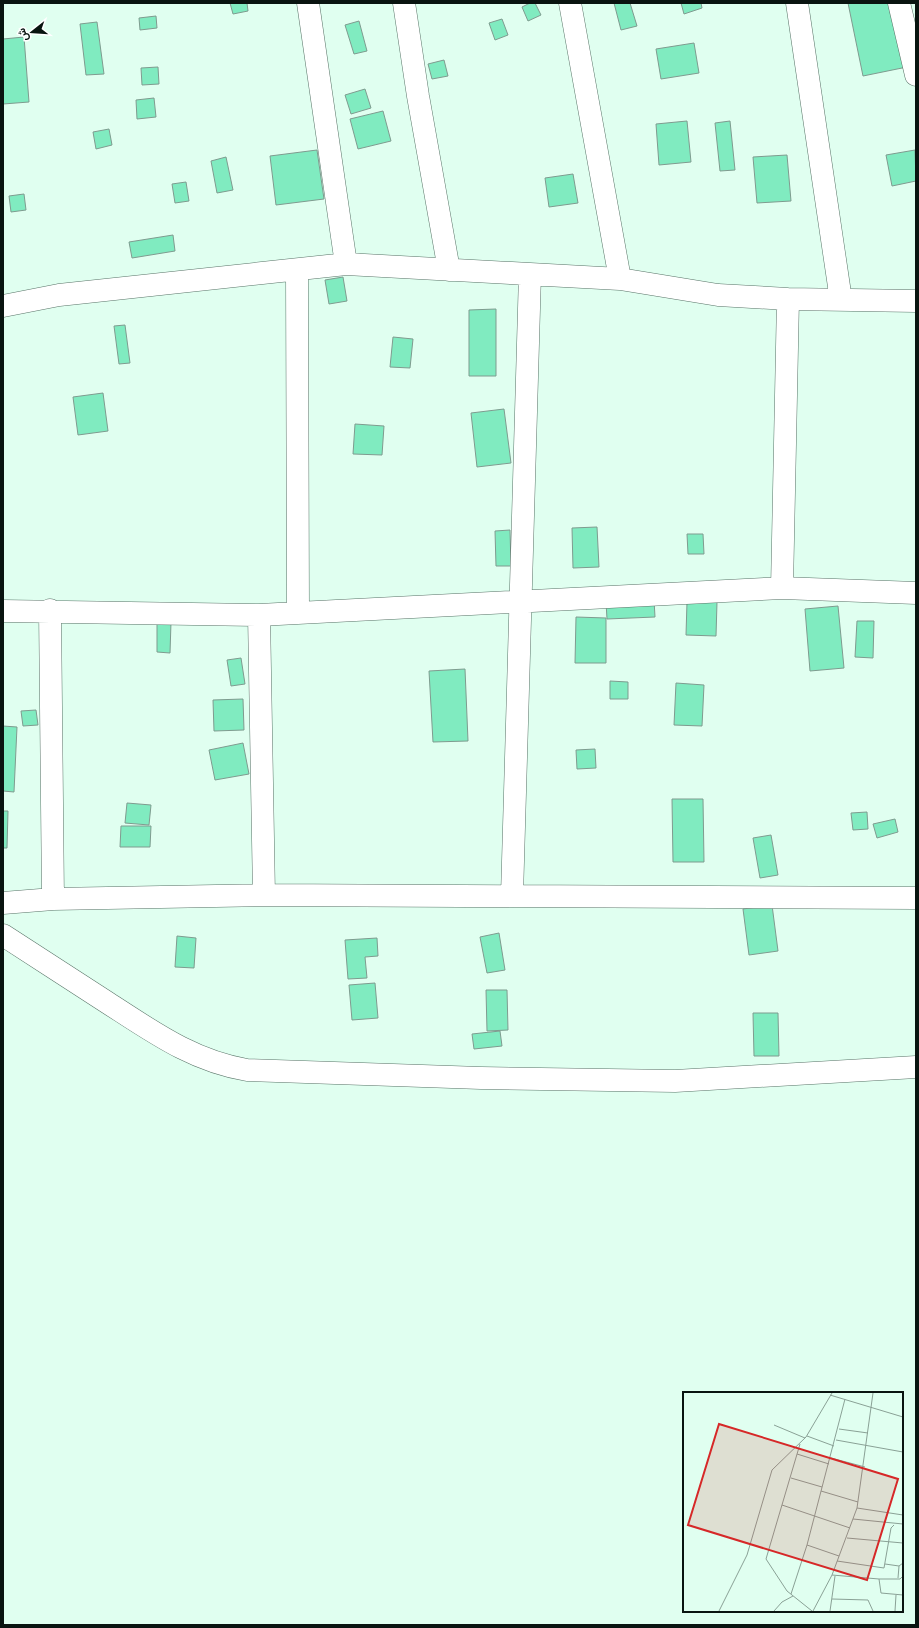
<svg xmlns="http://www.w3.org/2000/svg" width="919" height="1628" font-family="'PT Sans',Vazirmatn,sans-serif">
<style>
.building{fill:#80ebc0;stroke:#7f9b8f}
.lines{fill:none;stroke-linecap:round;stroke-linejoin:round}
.street-casing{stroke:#597468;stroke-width:23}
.street{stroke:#fff;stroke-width:22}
.inset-road{fill:none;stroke:#8aa196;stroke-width:1}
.view{fill:#d62828;fill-opacity:0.15;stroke:#d62828;stroke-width:2}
.inset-edge{fill:none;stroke:#091410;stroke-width:2}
</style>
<rect width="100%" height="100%" fill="#e0fff0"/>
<path class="building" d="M230,3h17l1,8 -15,3z
M530,3h5l6,12 -13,6 -6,-14z
M614,3h16l7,23 -16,4z
M681,3h20l1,5 -18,6z
M848,3h45l14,64 -44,9z
M156,16l1,12 -17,2 -1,-12z
M502,19l6,16 -13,5 -6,-17z
M359,21l8,30 -13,3 -9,-29z
M97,22l7,52 -18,1 -6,-51z
M24,37l5,65 -26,2v-65z
M694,43l5,30 -38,6 -5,-30z
M444,60l4,16 -16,3 -4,-15z
M158,67l1,17 -17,1 -1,-17z
M365,89l6,19 -20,6 -6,-19z
M154,98l2,19 -19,2 -1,-19z
M383,111l8,30 -33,8 -8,-30z
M687,121l4,41 -32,3 -3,-41z
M730,121l5,49 -15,1 -5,-48z
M109,129l3,16 -16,4 -3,-17z
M317,150l7,49 -48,6 -6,-49z
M915,150l1,31 -24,5 -6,-31z
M787,155l4,46 -34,2 -4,-46z
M226,157l7,33 -16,3 -6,-32z
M573,174l5,29 -29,4 -4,-29z
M186,182l3,19 -14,2 -3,-19z
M24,194l2,16 -15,2 -2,-16z
M173,235l2,16 -43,7 -3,-16z
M343,277l4,24 -18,3 -4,-24z
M496,309v67h-27v-66z
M125,325l5,38 -11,1 -5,-38z
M393,337l20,2 -3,29 -20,-1z
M103,393l5,38 -30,4 -5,-38z
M504,409l7,54 -34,4 -6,-54z
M355,424l29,2 -2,29 -29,-1z
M597,527l2,40 -26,1 -1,-40z
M510,530l1,36h-15l-1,-35z
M687,534h16l1,20h-16z
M654,600l1,17 -48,2 -1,-17z
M687,602h30l-1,34 -30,-1z
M838,606l6,62 -34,3 -5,-62z
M576,617l30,1v45h-31z
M157,621l14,1 -1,31 -13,-1z
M857,621h17l-1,37 -18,-1z
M241,658l4,26 -14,2 -4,-26z
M465,669l3,72 -35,1 -4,-71z
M610,681l18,1v17h-18z
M676,683l28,2 -2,41 -28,-1z
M243,699l1,31 -30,1 -1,-31z
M36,710l2,15 -15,1 -2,-15z
M3,726l14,1 -3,65 -11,-1z
M243,743l6,31 -34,6 -6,-30z
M595,749l1,19 -19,1 -1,-19z
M672,799h31l1,63h-31z
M127,803l24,2 -2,20 -24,-2z
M3,811h5l-1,37h-4z
M867,812l1,17 -15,1 -2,-17z
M895,819l3,13 -21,6 -4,-14z
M121,826h30l-1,21h-30z
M771,835l7,40 -18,3 -7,-40z
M772,905l6,46 -29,4 -6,-46z
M499,933l6,37 -18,3 -7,-36z
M177,936l19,2 -2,30 -19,-1z
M377,938l1,18 -13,1 2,21 -19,1 -3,-39z
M375,983l3,35 -26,2 -3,-35z
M486,990h21l1,40 -21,1z
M753,1013h25l1,43h-25z
M500,1031l2,15 -28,3 -2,-15z"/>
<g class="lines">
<g class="street-casing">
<path id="street" d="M308,3l38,261
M404,3l14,93 31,174
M570,3l50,276
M797,3l44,297
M899,3l17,72
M297,270l1,343
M3,306l56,-11 287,-31 274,15 98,16 70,4 128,2
M782,588l6,-289
M50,610l3,289
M3,611l256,4 523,-27 134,5
M259,615l5,280
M512,896l18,-622
M3,903l50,-4 211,-4 652,3
M3,935c35,23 70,45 105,68 45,29 85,58 139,67l234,8 194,3 241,-14"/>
</g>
<use href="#street" class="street"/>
</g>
<g transform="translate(683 1392)">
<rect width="220" height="220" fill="#e0fff0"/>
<path class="inset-road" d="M147,3l73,22M91,33l31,13M156,37l29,4M124,44l27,10M153,48l67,12M117,52l-34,115 21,32 25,20M114,62l32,10M148,66l34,9M108,86l31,9M138,99l37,11M99,113l68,23M174,116l46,7M170,127l50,5M164,146l56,5M124,153l32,11M154,169l47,7 7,-40 3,-3M202,172l14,2 4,-3M149,183l47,4h21l3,-3M215,186l1,-12M196,187l2,14 22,2M108,202l16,-49 38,-146M149,207l36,1 5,11M36,219l28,-56 25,-85 34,-33 26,-44M91,219l8,-9 11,-6M130,219l19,-36 25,-67 16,-115M147,219l5,-35M212,219l1,-16"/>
<path class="view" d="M36,32l179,55 -31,101 -179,-55z"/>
<rect width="220" height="220" class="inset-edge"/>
</g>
<rect width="919" height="1628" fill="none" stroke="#091410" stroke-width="8"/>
<g transform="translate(32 32) rotate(253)" stroke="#ffffff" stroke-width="3" paint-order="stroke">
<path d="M0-3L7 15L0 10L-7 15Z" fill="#091410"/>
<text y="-6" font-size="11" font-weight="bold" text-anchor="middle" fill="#091410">ش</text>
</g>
</svg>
